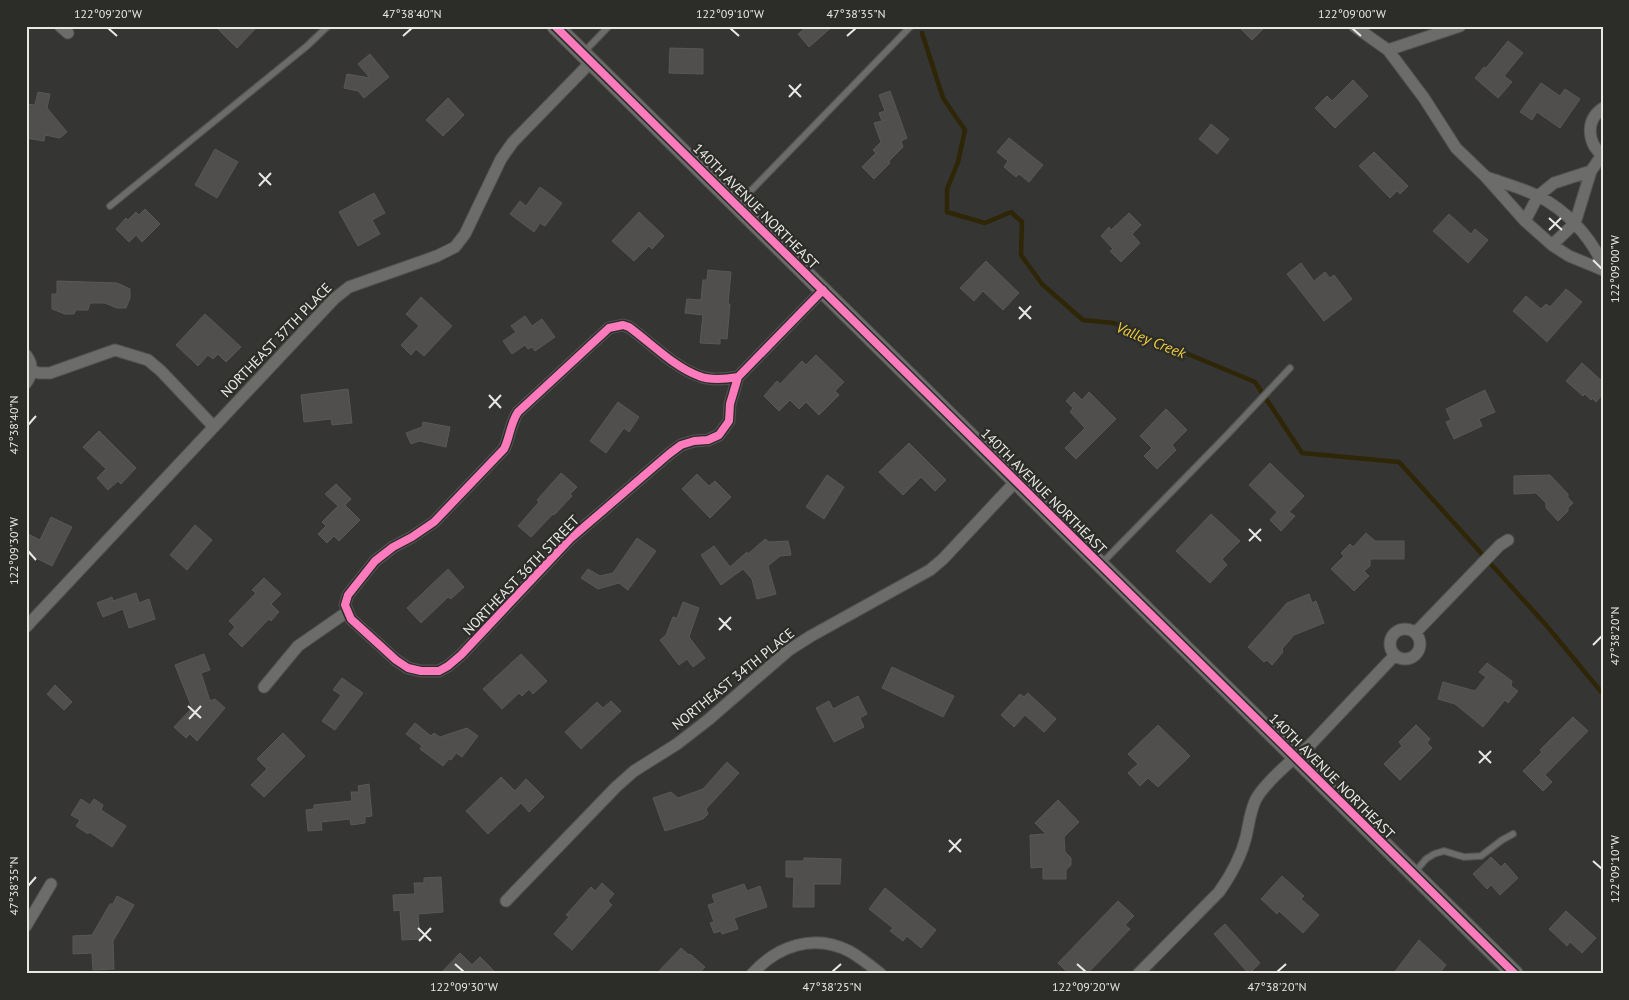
<svg xmlns="http://www.w3.org/2000/svg" width="1629" height="1000" font-family="'PT Sans',sans-serif">
<style>
.lines{fill:none;stroke-linecap:round;stroke-linejoin:round}
.stream{stroke:#2e2606;stroke-width:4.5}
.building{fill:#504f4e;stroke:#585857}
.lane-casing{stroke:#525251;stroke-width:8}
.street-casing{stroke:#525251;stroke-width:13}
.secondary-casing{stroke:#525251;stroke-width:18}
.lane{stroke:#6c6c6b;stroke-width:5.5}
.street{stroke:#6c6c6b;stroke-width:11}
.secondary{stroke:#6c6c6b;stroke-width:16}
.cycleway-casing{stroke:#2c2c29;stroke-width:11}
.cycleway{stroke:#fd7abc;stroke-width:8}
.ticks{fill:none;stroke:#e8e8e6;stroke-width:2}
.labels{text-anchor:middle;dominant-baseline:central;stroke-width:4.5;stroke-linejoin:round;paint-order:stroke}
.street-label{font-size:14px;fill:#e8e8e6;stroke:#2c2c29}
.water-label{font-size:15px;font-style:italic;fill:#f1ce3b;stroke:#2c2c29}
.neatline{fill:none;stroke:#e8e8e6;stroke-width:2}
.ticks-label{font-size:12px;text-anchor:middle;fill:#e8e8e6}
</style>
<rect width="100%" height="100%" fill="#353534"/>
<g class="lines">
<path class="stream" d="M922,33l21,65 22,32 -7,32 -11,27v23l38,11 26,-11 11,10 -1,33 21,29 41,36 31,3 141,59 47,71 97,9 147,163 57,69"/>
</g>
<path class="building" d="M215,26h43l-21,22z
M808,26h25l-24,21 -11,-13z
M1238,26h28l-14,14z
M1508,41l15,12 -19,23 8,6 -14,16 -23,-20 9,-11 2,1z
M670,48l33,1v25l-34,-1z
M370,54l19,23 -25,21 -6,-7 -14,-3 3,-14 23,4 -12,-14z
M1353,80l15,16 -33,32 -20,-20 12,-12 5,5z
M1541,83l19,13 5,-7 15,10 -20,29 -23,-16 -5,8 -12,-8z
M890,91l17,47 -6,3 2,6 -14,14 1,2 -16,16 -12,-12 14,-14 -3,-3 8,-8 -7,-19 8,-2 -3,-8 6,-2 -6,-16z
M38,92l12,2 -3,14 20,24 -7,6 -15,-3 -1,6 -18,-3v-34l9,1z
M448,98l16,17 -21,21 -17,-16z
M1211,124l18,15 -12,15 -18,-15z
M1009,138l34,27 -14,17 -10,-8 -3,3 -12,-10 4,-6 -11,-9z
M215,149l23,13 -21,36 -22,-13z
M1374,152l34,34 -8,8 -3,-3 -7,7 -31,-32z
M540,187l22,16 -17,23 -5,-3 -6,9 -24,-18 10,-13 6,5z
M374,193l11,20 -13,7 8,14 -22,12 -19,-34z
M145,209l15,15 -18,18 -6,-7 -7,7 -13,-13 10,-11 2,2 8,-8 3,3z
M639,212l25,24 -12,13 -3,-3 -15,15 -22,-20z
M1129,213l12,12 -9,9 8,9 -19,19 -11,-11 3,-2 -12,-13 8,-9 2,3z
M1449,214l22,20 4,-5 13,11 -20,23 -35,-32z
M986,261l33,32 -16,17 -20,-19 -9,10 -14,-13z
M1301,263l13,18 11,-9 5,6 4,-3 18,24 -28,22 -37,-47z
M708,270l23,2 -3,32h2l-3,35 -7,-1v6l-20,-1 3,-28 -18,-2 2,-14 14,1 2,-20h4z
M57,281l60,2 13,6v9l-4,10h-9l-12,-5h-15l-2,7h-12l-2,4h-9l-13,-5v-15h5z
M1566,289l16,13 -35,40 -34,-31 13,-15 15,13 5,-5 4,3z
M421,297l31,29 -28,30 -8,-7 -5,6 -10,-10 18,-19 -13,-12z
M205,314l36,33 -15,15 -8,-8 -5,5 -5,-4 -10,11 -22,-21z
M525,316l7,10 10,-7 13,18 -20,14 -3,-4 -4,2 -3,-4 -13,9 -9,-13 13,-9 -5,-6z
M816,355l28,27 -9,9 4,4 -20,20 -13,-13 -7,7 -9,-9 -11,11 -15,-15 13,-15 3,3 22,-23 4,4z
M1582,363l21,19v12l-7,8 -4,-4 -1,2 -6,-6 -2,2 -17,-15z
M348,389l4,34 -20,2 -1,-6 -27,3 -3,-27z
M1485,390l10,22 -16,7 3,7 -28,13 -8,-17 5,-2 -5,-11z
M1074,392l8,8 7,-8 27,27 -40,40 -11,-11 20,-20 -15,-16 3,-4 -7,-7z
M618,402l21,15 -10,15 -5,-4 -18,25 -16,-12z
M1166,409l21,21 -15,15 4,5 -19,19 -13,-13 8,-8 -12,-12z
M423,422l27,5 -4,20 -27,-6 -8,3 -5,-11 16,-6z
M99,431l37,37 -15,16 -3,-3 -10,9 -11,-12 9,-9 -23,-22z
M909,443l37,37 -11,11 -14,-14 -18,18 -24,-23z
M1270,463l34,33 -15,16 6,4 -14,15 -11,-11 7,-8 -28,-27z
M561,473l16,14 -7,7 2,2 -18,19 -1,-1 -22,23 -13,-11 21,-24 -2,-2z
M697,474l12,12 6,-5 16,16 -21,21 -28,-29z
M827,475l17,12 -20,32 -18,-12z
M1550,475l18,19v4l5,5 -5,5v3l-10,10 -12,-13v-5l-10,-10 -22,1v-18z
M336,484l15,15 -6,6 15,15 -21,21 -5,-5 -7,7 -9,-9 8,-8 -4,-4 16,-16 -13,-12z
M1211,514l29,27 -18,18 5,6 -17,18 -34,-32z
M51,517l21,10 -20,39 -26,-13v-20l14,7z
M195,525l17,15 -25,30 -17,-15z
M1366,533l9,8h29v18h-34v7l-6,5 5,5 -15,15 -23,-22 13,-13 -3,-3 9,-9 3,3z
M637,538l19,13 -28,39 -9,-7 -21,6 -17,-11 7,-9 12,7 13,-3z
M765,539l4,3 19,-1 3,14 -11,1 -12,10 8,28 -19,5 -5,-20 -9,-10 -22,16 -20,-30 13,-9 16,21 17,-15 1,2z
M448,569l16,18 -13,12 -3,-2 -27,26 -14,-15z
M264,578l17,16 -10,10 8,8 -8,9 -2,-2 -27,28 -13,-13 6,-7 -6,-6 27,-28 -4,-3z
M136,593l3,10 10,-4 6,20 -26,9 -6,-19 -20,8 -6,-14 15,-6 1,4z
M1309,594l3,9 4,-2 8,22 -30,12 -12,14 1,3 -11,13 -5,-5 -3,2 -16,-15 39,-44z
M683,602l16,6 -10,29 16,21 -12,9 -6,-8 -8,6 -19,-25 6,-5 7,-18 4,1z
M204,654l6,16 -9,3 9,28 5,-2 10,9 -28,33 -7,-7 -4,4 -12,-11 18,-19 -17,-43z
M521,654l26,27 -14,13 -4,-5 -7,7 -3,-3 -17,16 -19,-20z
M1487,663l25,18 -1,5 7,5 -10,12 -3,-3 -22,27 -28,-23 -17,-5 5,-17 32,9 11,-14 -7,-5z
M892,667l62,29 -11,21 -61,-29z
M342,678l21,15 -28,37 -13,-9 19,-26 -8,-5z
M55,685l17,17 -8,8 -17,-16z
M1028,693l28,26 -12,13 -19,-17 -11,12 -13,-12 19,-21 4,3z
M858,696l9,18 -7,4 4,9 -30,15 -18,-34 13,-7 4,8z
M611,701l10,10 -40,38 -16,-17 32,-30 6,6z
M1573,717l15,14 -43,44 7,7 -9,9 -20,-20 19,-19 -2,-2z
M415,723l16,13 3,-3 6,4 27,-9 11,8 -16,21 -6,-4 -5,7 -2,-1 -6,7 -23,-17 2,-3 -16,-12z
M1158,725l32,31 -32,31 -10,-9 -8,8 -12,-13 10,-9 -10,-10z
M1416,725l14,14 -3,4 5,5 -32,32 -16,-16 18,-18 -3,-4z
M283,733l22,23 -41,41 -13,-12 16,-16 -10,-10z
M727,762l12,11 -33,36 2,5 -5,5 -38,12 -12,-33 18,-6 7,6 25,-9z
M501,777l14,14 11,-12 18,18 -15,15 -8,-9 -33,31 -22,-23z
M369,784l3,32 -7,1v6l-14,2 -1,-6 -29,3 1,8 -14,1 -2,-21 8,-1v-4l38,-4 -1,-9h8l-1,-6z
M81,799l9,6 4,-6 9,6 -2,5 25,16 -14,21 -23,-15 -1,2 -12,-8 4,-6 -9,-5z
M1058,800l21,22 -15,15 1,15 6,6v7l-5,5v9h-23v-12l-12,1 -1,-33 16,-1 -11,-11z
M1491,857l10,10 4,-4 13,15 -18,17 -9,-10 -4,4 -14,-15z
M804,858l37,1 -1,25h-26v23h-21l1,-30h-8v-16h18z
M1282,876l22,20 -3,3 18,16 -16,18 -24,-22 -2,3 -16,-15z
M441,877l2,35 -25,2 2,25 -18,1 -2,-30 -6,1 -1,-16 22,-1 -1,-11h10v-5z
M602,883l12,11 -6,7 4,4 -40,45 -18,-16 15,-17 -3,-2 25,-28 4,4z
M744,884l3,7 13,-5 7,21 -33,11 4,11 -16,5 -1,-3 -7,2 -4,-10 4,-1 -6,-17 7,-2 -3,-8z
M885,888l51,42 -15,18 -14,-12 -4,5 -13,-10 3,-3 -24,-19z
M117,896l17,9 -21,36 1,28 -21,1 -1,-17 -19,1v-18l19,-1 18,-31h3z
M1118,901l16,15 -9,9 5,4 -43,45h-18l-11,-11z
M1566,911l30,27 -14,15 -12,-11 -3,4 -18,-17z
M1225,924l35,39 -11,11 -35,-40z
M1419,940l27,25 -7,9h-46z
M681,948l8,7 1,-1 15,13 -6,7h-43z
M460,953l12,12 8,-8 17,17h-57z"/>
<g class="lines">
<g class="lane-casing">
<path id="lane" d="M584,52l25,-26
M738,204l173,-178
M110,206l197,-160 21,-20
M1102,563l125,-128 63,-67
M1415,872l11,-13 8,-5 10,-3 20,6 17,-1 21,-16 11,-6"/>
</g>
<g class="street-casing">
<path id="street" d="M60,26l8,7
M1354,26l34,24 36,48 32,50 29,28 40,45 27,24 17,11 34,14
M1388,50l72,-24
M1603,108c-18,12 -16,35 0,48
M1486,177c17,6 36,11 52,19 28,14 52,40 65,69
M1525,221l13,-25 16,-13 37,-12
M1552,245l23,-22 16,-52 11,-16
M26,355c7,9 7,19 0,28
M32,371l7,2h11l65,-23 33,10 13,11 53,56
M738,377c-12,2 -27,4 -39,-1 -25,-9 -48,-33 -70,-49l-6,-2 -14,3 -91,84c-8,12 -8,25 -14,37l-70,73 -22,15 -19,10 -18,14 -27,34 -3,10 6,14 45,41 12,8 13,3h18l9,-5 13,-11 109,-116 99,-85 12,-9 13,-4 14,-1 11,-5 10,-14 1,-17 8,-27 85,-87
M26,627l308,-328 15,-12 88,-31 18,-9 10,-13 36,-75 12,-17 78,-80
M1390 644a15 15 0 1 1 30 0a15 15 0 1 1-30 0Z
M1415,633l85,-88 8,-5
M264,687l34,-41 49,-34
M506,901l110,-114 18,-16 43,-27 31,-24 81,-70 22,-14 119,-66 13,-11 73,-78
M26,926l25,-42
M752,974c25,-28 62,-41 97,-23 11,6 22,15 32,23
M1138,974l81,-82c12,-17 22,-35 27,-55 3,-13 4,-26 10,-38 10,-18 38,-41 54,-54l85,-90"/>
</g>
<g class="secondary-casing">
<path id="secondary" d="M555,26l960,948"/>
</g>
<use href="#lane" class="lane"/>
<use href="#street" class="street"/>
<use href="#secondary" class="secondary"/>
<g class="cycleway-casing">
<path id="cycleway" d="M555,26l960,948
M738,377c-12,2 -27,4 -39,-1 -25,-9 -48,-33 -70,-49l-6,-2 -14,3 -91,84c-8,12 -8,25 -14,37l-70,73 -22,15 -19,10 -18,14 -27,34 -3,10 6,14 45,41 12,8 13,3h18l9,-5 13,-11 109,-116 99,-85 12,-9 13,-4 14,-1 11,-5 10,-14 1,-17 8,-27 85,-87"/>
</g>
<use href="#cycleway" class="cycleway"/>
</g>
<path class="ticks" d="M108,28l9,8M730,28l9,8M1352,28l9,8M403,36l9,-8M847,36l9,-8M789,85l12,12M789,97l12,-13M259,173l12,12M259,186l12,-13M1549,218l13,12M1549,230l12,-12M1593,260l9,9M1019,307l12,12M1019,319l12,-13M489,395l12,13M489,408l12,-13M28,425l8,-9M1249,529l12,12M1249,541l12,-12M28,551l8,9M719,618l12,12M719,630l12,-13M1593,645l9,-9M188,706l13,12M189,719l12,-13M1479,751l12,12M1479,763l12,-12M949,840l12,12M949,852l12,-13M1593,861l9,8M28,886l8,-9M418,928l13,13M419,941l12,-13M455,964l9,8M1077,964l9,8M832,972l9,-8M1277,972l9,-8"/>
<g class="labels">
<g class="street-label">
<text transform="translate(756 206) rotate(45)">140TH AVENUE NORTHEAST</text>
<text transform="translate(276 340) rotate(-46)">NORTHEAST 37TH PLACE</text>
<text transform="translate(1044 491) rotate(45)">140TH AVENUE NORTHEAST</text>
<text transform="translate(521 575) rotate(-46)">NORTHEAST 36TH STREET</text>
<text transform="translate(733 679) rotate(-39)">NORTHEAST 34TH PLACE</text>
<text transform="translate(1332 776) rotate(45)">140TH AVENUE NORTHEAST</text>
</g>
<g class="water-label">
<text transform="translate(1151 340) rotate(22)">Valley Creek</text>
</g>
</g>
<rect width="1629" height="1000" fill="none" stroke="#2c2c29" stroke-width="55"/>
<rect x="28" y="28" width="1574" height="944" class="neatline"/>
<g class="ticks-label">
<text x="108" y="18">122°09'20"W</text>
<text x="412" y="18">47°38'40"N</text>
<text x="730" y="18">122°09'10"W</text>
<text x="856" y="18">47°38'35"N</text>
<text x="1352" y="18">122°09'00"W</text>
<text transform="translate(1615 269) rotate(-90)" y="4">122°09'00"W</text>
<text transform="translate(14 425) rotate(-90)" y="4">47°38'40"N</text>
<text transform="translate(14 551) rotate(-90)" y="4">122°09'30"W</text>
<text transform="translate(1615 636) rotate(-90)" y="4">47°38'20"N</text>
<text transform="translate(1615 869) rotate(-90)" y="4">122°09'10"W</text>
<text transform="translate(14 886) rotate(-90)" y="4">47°38'35"N</text>
<text x="464" y="991">122°09'30"W</text>
<text x="832" y="991">47°38'25"N</text>
<text x="1086" y="991">122°09'20"W</text>
<text x="1277" y="991">47°38'20"N</text>
</g>
</svg>
